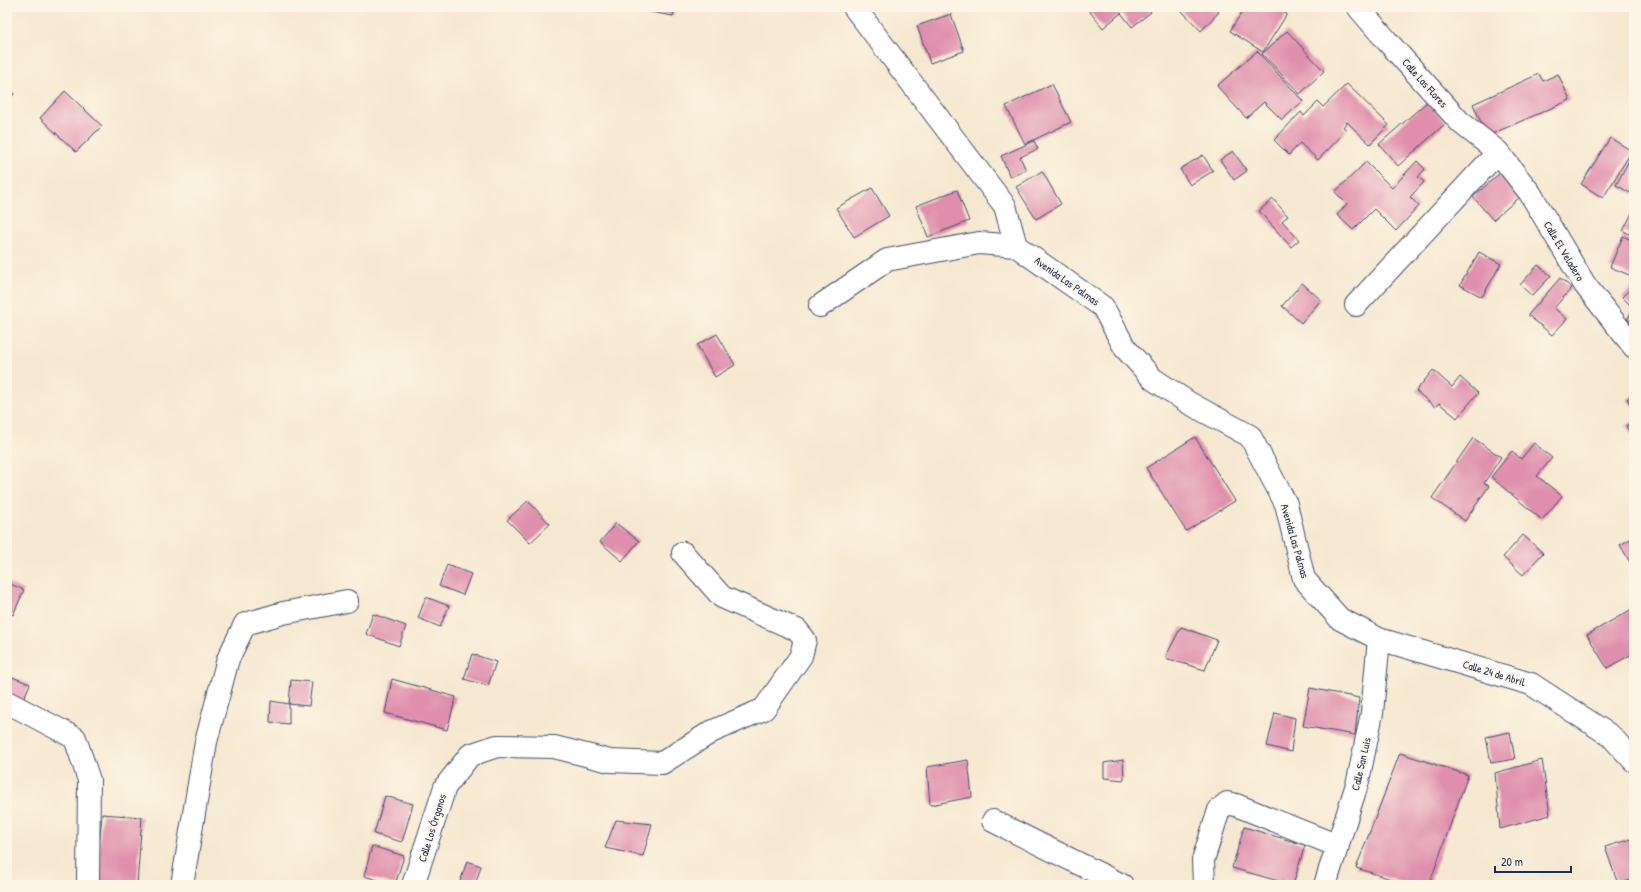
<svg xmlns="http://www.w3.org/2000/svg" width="1641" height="892" font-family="'Patrick Hand',sans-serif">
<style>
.building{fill:#df8eac}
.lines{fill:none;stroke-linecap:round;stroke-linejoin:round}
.street-casing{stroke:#3c4b6f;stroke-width:24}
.street{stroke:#fff;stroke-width:22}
.labels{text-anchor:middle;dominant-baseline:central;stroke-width:3.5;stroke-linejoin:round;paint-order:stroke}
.street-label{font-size:11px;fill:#1b2f5e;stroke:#fcf5e5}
</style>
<rect width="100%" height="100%" fill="#fcf5e5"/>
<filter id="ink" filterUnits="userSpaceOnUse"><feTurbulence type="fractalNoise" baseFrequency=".025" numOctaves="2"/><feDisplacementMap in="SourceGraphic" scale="8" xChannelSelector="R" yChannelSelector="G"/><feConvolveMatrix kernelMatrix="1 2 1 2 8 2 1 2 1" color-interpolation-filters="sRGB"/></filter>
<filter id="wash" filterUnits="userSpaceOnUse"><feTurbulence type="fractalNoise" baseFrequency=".012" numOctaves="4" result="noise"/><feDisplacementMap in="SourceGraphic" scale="16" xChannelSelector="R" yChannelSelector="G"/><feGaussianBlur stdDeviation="0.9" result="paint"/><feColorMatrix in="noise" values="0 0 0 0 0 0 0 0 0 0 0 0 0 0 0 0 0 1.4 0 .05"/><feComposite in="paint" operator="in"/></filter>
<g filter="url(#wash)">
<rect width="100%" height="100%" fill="#f6e8d0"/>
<g id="blocks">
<path class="building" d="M633,7h42l-2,9 -40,-7z
M1086,7h61l4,5 -19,15 -11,-14 -18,15z
M1182,7h32l5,5 -18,19 -21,-22z
M1245,7h31l11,7 -24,38 -33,-21z
M951,14l13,37 -34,12 -13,-37z
M1287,31l37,40 -24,23 -38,-40z
M1257,51l46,50 -21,19 -18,-18 -18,16 -29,-32z
M1539,74l4,7 15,-7 12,26 -83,36 -14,-32z
M1052,84l19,38 -46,22 -19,-38z
M1347,84l42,41 -19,19 -23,-22 -4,5 4,3 -29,30 -18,-17 -11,12 -15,-15 27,-28 3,4 14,-14 5,5z
M7,87l7,7 -7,8z
M65,91l37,35 -26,26 -36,-34z
M1427,102l19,21 -48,43 -19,-22z
M1610,138l22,13 -29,47 -22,-14z
M1034,141l4,8 -18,8 6,13 -16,7 -9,-21z
M1233,151l14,20 -13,9 -14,-20z
M1633,153l1,1v41l-18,-10z
M1203,155l10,16 -23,14 -10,-16z
M1417,161l8,8 -7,8 6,5 -14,15 9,9 -23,25 -22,-22 -21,21 -16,-15 10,-11 -12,-12 31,-30 26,26z
M1042,171l19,33 -25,15 -20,-32z
M1500,173l21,23 -28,24 -20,-23z
M872,188l17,28 -35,21 -18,-29z
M957,190l12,31 -41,16 -12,-31z
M1273,199l15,17 -6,5 17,19 -8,7 -32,-36z
M1634,209v27l-11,-5z
M1623,236l11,5v36l-24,-10z
M1479,252l22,12 -19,33 -22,-12z
M1538,265l13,11 -19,20 -12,-11z
M1560,278l12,10 -18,20 13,11 -15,16 -24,-20z
M1302,283l19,17 -20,23 -19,-17z
M1634,285v39l-7,-5 7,-10 -12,-12z
M717,334l18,31 -20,12 -18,-32z
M1433,370l19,17 8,-10 18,16 -21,25 -18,-15 -4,4 -19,-16z
M1634,395v14l-7,-10z
M1634,421v17l-8,-12z
M1195,437l40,64 -49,30 -40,-63z
M1473,438l28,19 -17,26 5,3 -24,35 -33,-23z
M1534,443l18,15 -15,18 25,20 -20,24 -51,-43 21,-26 9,8z
M528,501l22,23 -20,19 -23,-23z
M616,523l23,18 -17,20 -22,-19z
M1523,535l20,18 -20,22 -20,-18z
M1634,537v32l-14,-24z
M447,565l24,9 -8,21 -24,-9z
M8,583l16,7 -11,25 -6,-2z
M426,597l23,9 -9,21 -22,-9z
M1632,609l2,4v40l-27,15 -20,-33z
M373,614l33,12 -7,20 -33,-12z
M1181,627l36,13 -12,30 -40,-12z
M472,654l24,8 -8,24 -24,-7z
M7,675l23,9 -9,21 -14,-5z
M392,679l64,18 -9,33 -62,-17z
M291,680l21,2 -3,24 -20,-2z
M1310,688l49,10 -4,37 -52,-9z
M271,701l18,3v20l-19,-2z
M1275,713l20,5 -4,34 -24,-6z
M1510,732l5,27 -24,4 -5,-26z
M1400,753l68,22 -39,110h-19l-54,-17z
M968,760l4,37 -42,8 -3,-38z
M1123,760l1,20 -20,-2v-15z
M1542,760l8,55 -50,14 -5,-56z
M385,796l28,8 -11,38 -28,-8z
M102,814l40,3 -5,68 -41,-3z
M616,820l36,4 -9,32 -38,-8z
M1244,827l61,18 -12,40 -61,-17z
M1634,838v41l-16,5 -13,-37z
M372,846l32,10 -9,29 -31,-9z
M467,861l14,5 -6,19h-16z"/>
</g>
</g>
<g filter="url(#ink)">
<use href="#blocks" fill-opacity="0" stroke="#3c4b6f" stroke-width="1"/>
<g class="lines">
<g class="street-casing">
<path id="street" d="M854,7l151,199 11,40 87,61 22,41 28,31 36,24 61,33 36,68 18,75 36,40 39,20 152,45 80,52 23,25
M1358,7l29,34 73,81 38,30 32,41 55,92 49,62
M1356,305l142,-153
M820,306l67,-46 92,-17 37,3
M7,702l68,36 14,42 -1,105
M993,821l129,64
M182,885l24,-143 22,-83 17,-35 38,-11 64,-12
M413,885l32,-98 25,-32 27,-9 57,1 56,14 52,2 49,-31 53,-23 37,-53 4,-16 -8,-10 -75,-33 -39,-44
M1204,885l-1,-25 16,-50 8,-7 9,2 102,41
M1325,885l33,-104 14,-68 7,-74"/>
</g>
<use href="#street" class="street"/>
</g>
</g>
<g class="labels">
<g class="street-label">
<text transform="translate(1425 83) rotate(48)">Calle Las Flores</text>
<text transform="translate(1564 251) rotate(59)">Calle El Veladero</text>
<text transform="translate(1067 281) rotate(35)">Avenida Las Palmas</text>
<text transform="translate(1295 541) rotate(74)">Avenida Las Palmas</text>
<text transform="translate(1494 673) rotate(17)">Calle 24 de Abril</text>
<text transform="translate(1361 764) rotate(-77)">Calle San Luis</text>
<text transform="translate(432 828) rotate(-73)">Calle Los Órganos</text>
</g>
</g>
<rect width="1641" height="892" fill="none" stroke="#fcf5e5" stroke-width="24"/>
<path d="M1495 866v6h76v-6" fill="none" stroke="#1b2f5e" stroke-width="2"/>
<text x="1501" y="866" font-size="12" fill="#1b2f5e" stroke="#fcf5e5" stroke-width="3" paint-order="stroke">20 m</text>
</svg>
